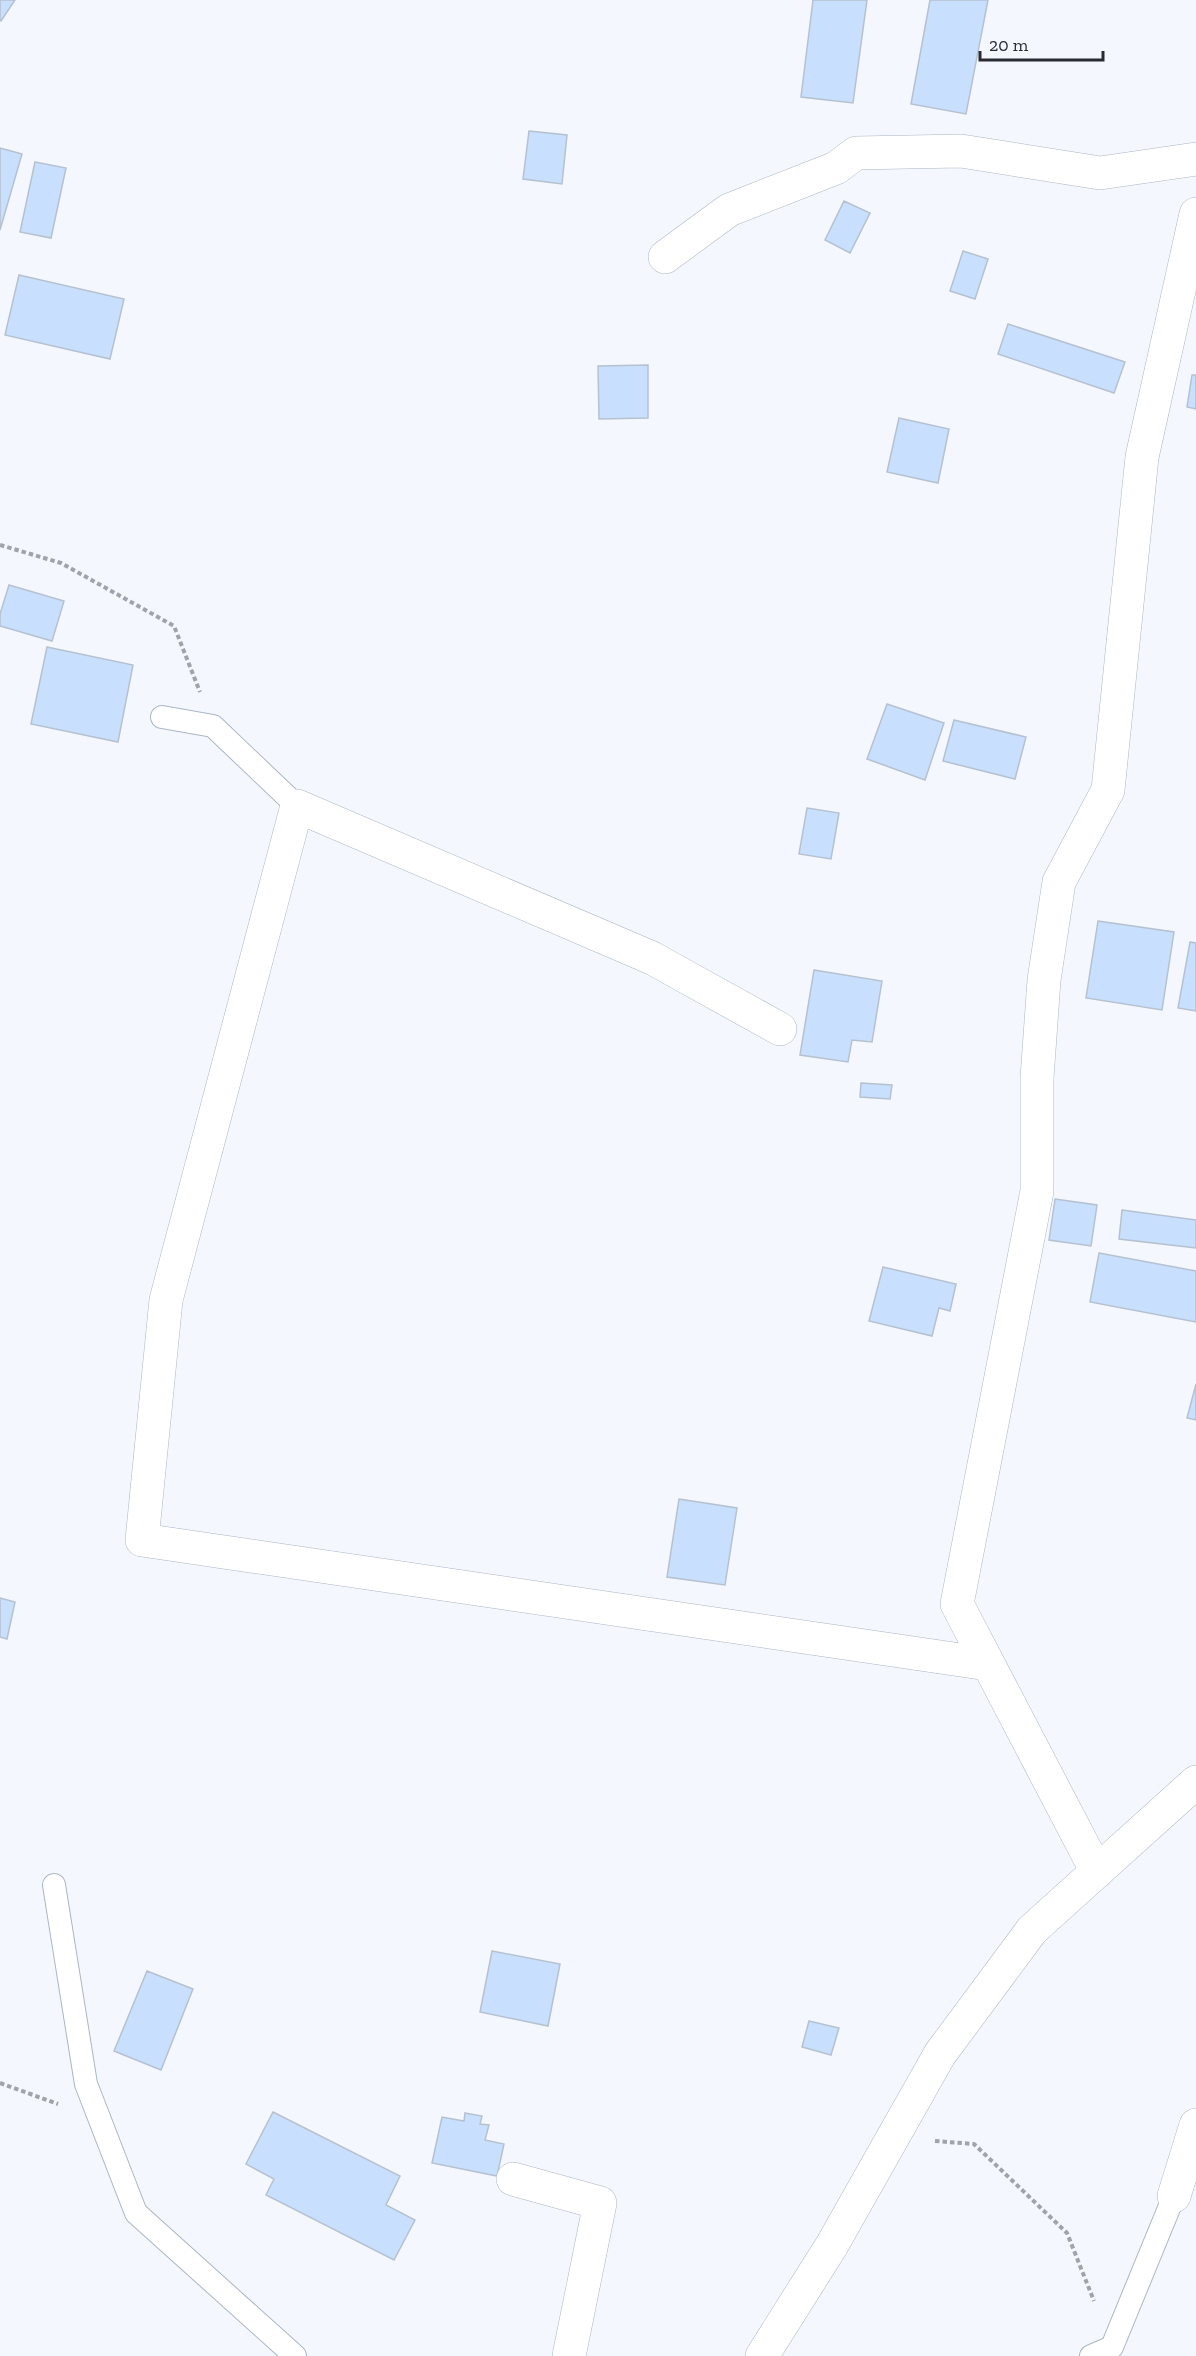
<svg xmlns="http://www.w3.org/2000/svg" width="1196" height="2356" font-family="'Zilla Slab',serif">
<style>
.building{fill:#c8dffe;stroke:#b6c1d0;stroke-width:1.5}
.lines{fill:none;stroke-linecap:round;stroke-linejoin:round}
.lane-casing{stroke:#abb6c4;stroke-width:24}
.street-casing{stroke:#abb6c4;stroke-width:34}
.path{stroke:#a0a4aa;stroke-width:4;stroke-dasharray:4.5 3;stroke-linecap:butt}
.lane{stroke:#fff;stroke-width:22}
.street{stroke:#fff;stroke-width:33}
</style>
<rect width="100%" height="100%" fill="#f4f8fe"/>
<path class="building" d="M0,0h15l-14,21 -1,-1z
M813,0h54l-14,103 -52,-6z
M930,0h58l-22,114 -55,-10z
M529,131l38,4 -5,49 -39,-5z
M0,148l22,6 -22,76z
M35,162l31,6 -15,70 -31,-6z
M844,201l26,12 -20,40 -25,-13z
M963,251l25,8 -13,40 -25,-8z
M19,275l105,24 -14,60 -105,-24z
M1008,324l117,38 -11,31 -116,-39z
M648,365v53l-49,1 -1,-53z
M1192,375h4v34l-9,-2z
M899,418l50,11 -11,54 -51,-11z
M9,585l55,16 -12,40 -52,-15v-12z
M47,647l86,18 -15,77 -87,-18z
M887,704l57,19 -19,57 -58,-21z
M954,720l72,17 -11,42 -72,-18z
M807,808l32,5 -8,46 -32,-5z
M1098,921l76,11 -12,78 -76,-12z
M1190,942l6,1v68l-18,-3z
M814,970l68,11 -10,61 -20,-2 -4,22 -48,-7z
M861,1083l31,2 -2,14 -30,-2z
M1055,1199l42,6 -6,41 -42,-6z
M1122,1210l74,10v28l-77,-9z
M1099,1253l97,18v51l-106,-20z
M883,1267l73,17 -6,27 -11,-3 -7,28 -63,-15z
M1196,1384v36l-9,-2z
M679,1499l58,9 -12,77 -58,-8z
M0,1598l15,4 -8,37 -7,-2z
M492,1951l68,13 -12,62 -68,-14z
M147,1971l46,18 -32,81 -47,-19z
M809,2021l30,7 -8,27 -29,-8z
M273,2112l127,64 -14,29 29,15 -21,40 -128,-65 8,-16 -28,-15z
M465,2113l17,3 -2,8 9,1 -4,15 19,4 -7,32 -65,-13 10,-46 22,4z"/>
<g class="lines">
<g class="lane-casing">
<path id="lane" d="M162,717l51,9 84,80
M54,1885l32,199 50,129 159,143
M1091,2356l21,-9 62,-151"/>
</g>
<g class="street-casing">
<path id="street" d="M665,257l64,-47 107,-42 20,-15 105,-2 139,22 96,-14
M780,1029l-128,-71 -355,-152 -131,494 -24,240 846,124
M1097,1872l-140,-268 80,-413v-113l7,-98 15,-98 49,-92 34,-333 54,-243
M513,2179l87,24 -31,153
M1174,2196l22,-71
M762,2356l70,-111 108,-191 92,-124 164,-148"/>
</g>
<path class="path" d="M0,545l61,18 113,63 26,66
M0,2083l58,21
M935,2141l39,3 93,89 27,68"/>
<use href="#lane" class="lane"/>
<use href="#street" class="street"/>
</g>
<path d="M980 51v9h123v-9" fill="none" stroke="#282c32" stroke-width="3"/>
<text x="989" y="51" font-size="18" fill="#282c32" stroke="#f4f8fe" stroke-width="4.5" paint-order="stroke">20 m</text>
</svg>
